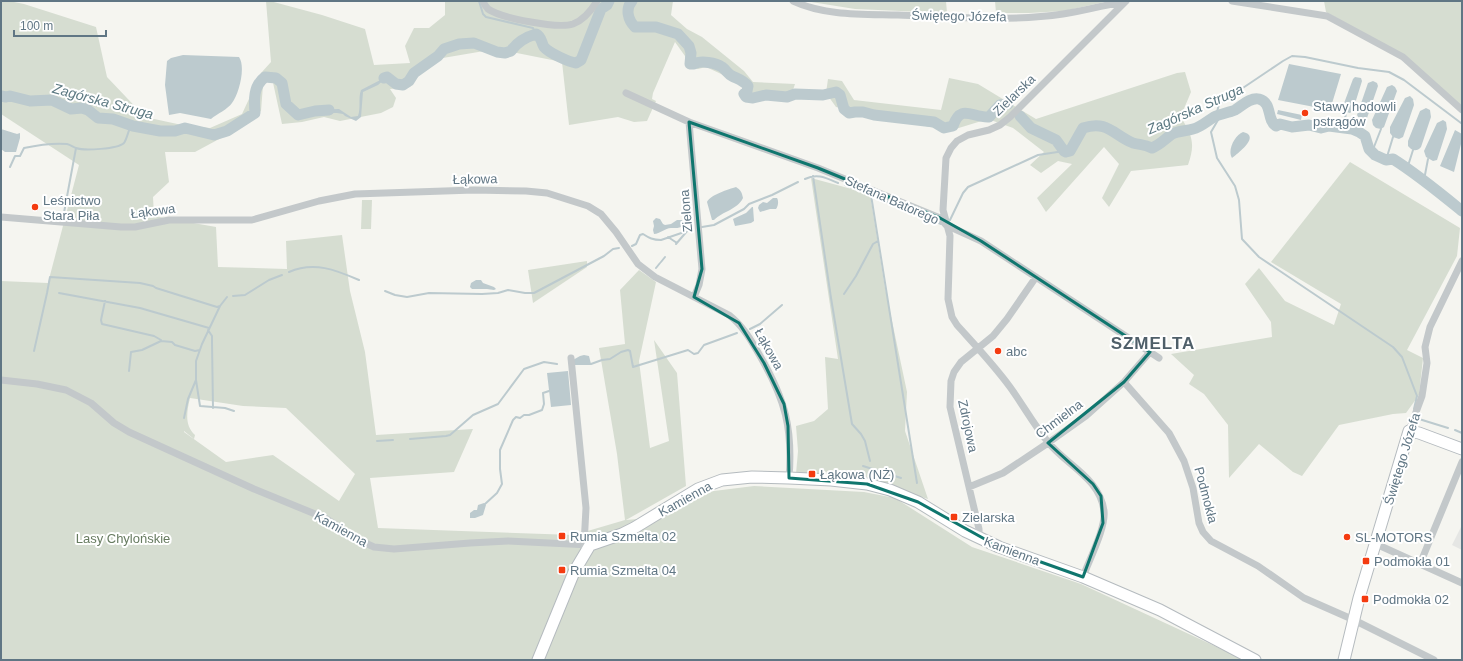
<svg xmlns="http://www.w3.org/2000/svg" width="1463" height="661" font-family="Helvetica,sans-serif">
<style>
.built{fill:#e5e6e4}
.green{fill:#d6ddd1;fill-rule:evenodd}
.water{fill:#bccace}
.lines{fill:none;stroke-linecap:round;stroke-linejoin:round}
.stream{stroke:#bccace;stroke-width:2}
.river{stroke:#bccace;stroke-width:11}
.secondary-casing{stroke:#b5bbbf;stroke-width:13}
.street{stroke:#c3c8ca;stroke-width:7}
.secondary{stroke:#fff;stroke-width:11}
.marked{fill:none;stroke:#0f766e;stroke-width:3;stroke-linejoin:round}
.poi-dot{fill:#f43b10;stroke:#fff;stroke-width:1.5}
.labels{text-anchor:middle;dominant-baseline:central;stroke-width:4;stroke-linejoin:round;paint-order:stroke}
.street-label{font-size:13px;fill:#607684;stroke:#fff}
.poi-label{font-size:13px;fill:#607684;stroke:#fff;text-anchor:start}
.park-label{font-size:13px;fill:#677b60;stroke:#fff}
.water-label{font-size:14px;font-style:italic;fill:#5c7982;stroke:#fff}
.district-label{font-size:17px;font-weight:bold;letter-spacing:1px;fill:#4f5f69;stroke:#fff}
</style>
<rect width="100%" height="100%" fill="#f5f5f0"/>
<path class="built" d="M1462,525v25l-10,-5z"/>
<path class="green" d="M1,1h8l15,3 72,23 11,50 38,40 37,8 28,3 32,-14 19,-41 10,-11 -5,-61h4l52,14 43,14 9,36 36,-2 -5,-17 9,-18h15l16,-13v-14h228l-2,14 16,14 15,8 42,34 9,11 42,2 -2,6 -18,8 -26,-3 -9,-12 -21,-10 -13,-6 -8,2 -11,-4 -2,-9 -10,-14 -22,51 -1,6 4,2 -9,20 -13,1 -16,-5 -49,8 -7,-63 -66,-13 -65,11 -21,27 -20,2 6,9 -3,9 -12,6 -41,8 -16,-4 -22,5 -20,2 -10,-46 -9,7 -2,26 -27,20 -39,21h-30l4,30 -16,15 1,19 62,11 2,40 69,2 -1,-28 56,-6 8,56 15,61 11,83 97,-6 -19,43 -84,6 8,50 196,7 51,-15 -8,-66 -18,-106 26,-4 -5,-54 19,-20 17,12 -17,79 11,87 19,-7 -15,-101 23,33 9,113 -60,34 35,-3 45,-25 48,-6 110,6 31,6 77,49 109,37 164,76h-1244v-379l47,2 31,-118 -78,-51zM190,398l53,8 43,2 69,66 -16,27 -66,-46 -47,7 -42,-30v-1l10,8 1,-4c-11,-10 -8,-24 -5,-37z
M805,1h141l1,12 -92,-4z
M995,1h114l-45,10 -35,2h-33z
M1324,1h138v108l-57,-53 -79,-44z
M1185,72l6,20 -8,19 -1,8c11,18 13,26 6,46l-57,6 -22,36 -7,-9 17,-34 -15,-17 -58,65 -9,-14 35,-34 -14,-3 -17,12 -11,-8 14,-13 -31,-24 -25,-9 -39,12 -113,-24 -10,-14 2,-14 14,2 12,19 87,10 8,-32 29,6 58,35 141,-46z
M1350,162l110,66 -3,28 -50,94 16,8 -4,37 -13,18 -13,1 -54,11 -37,51 -9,-4 -34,-28 -30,34 -1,-53 -24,-31 -15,-10 5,-9 -23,-21 101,-17 -1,-15 -26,-38 14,-16 26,33 49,24 7,-21 -70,-42z
M811,178l59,16 15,94 22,104 -2,39 23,68 -70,-20 -62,-5 2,-23 -2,-25 18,-5 14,-12 -3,-52 13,2z
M362,200h10l-1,29h-10z
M587,261v6l-54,36 -5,-33z"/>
<path class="water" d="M183,55l56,2c7,10 0,37 -7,46 -4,6 -15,11 -21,16l-31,-6 -11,2 -4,-30 2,-24 4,-3z
M1289,64l52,10 -11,36 -52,-10z
M388,76l9,6 -2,3 -9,-7 -8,7 -15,7 -2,25 -5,4 -11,-5 -2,-2 -6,-1h-22v-3l24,-1 12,8 7,-1c3,-9 0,-18 3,-26z
M1355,77l6,1 1,3 -9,29 -3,3c-5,-1 -6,-2 -7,-7l10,-27z
M1373,81l4,2 1,3 -11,32 -2,2c-4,0 -6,-1 -8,-5l11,-32z
M1392,85l3,2 2,4 -13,36 -3,2 -5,-1 -3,-3 -1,-5 15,-33z
M1410,96l3,3 1,6 -11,32 -4,2 -6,-2 -3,-4v-6l15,-29z
M1426,108l4,2 1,7 -10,30c-4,5 -9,4 -13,-1v-5l12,-30z
M1278,110l24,5 -1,5 -24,-6z
M1443,120l3,2 1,7 -10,31 -4,1 -7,-4 -2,-6 13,-28z
M1,129c3,1 13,4 16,5l3,-1v5l-4,14h-11l-4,-3z
M1455,130l7,4v6l-8,32 -14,-6z
M1243,132c18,4 -5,21 -11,26 -5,-8 3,-23 11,-26z
M736,187c5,3 6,6 7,11 -6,12 -20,13 -29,22h-2l-5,-18c3,-7 22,-13 29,-15z
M773,198h4c2,3 1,9 -1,11h-6l-10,3 -2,-4 1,-3 4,-3 4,1z
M752,207h1l1,14 -3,2 -16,3 -2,-7 2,-1 11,-5z
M656,218l4,1 3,5 2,1 6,-1 6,-4h5l2,5c-6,4 -7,3 -13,3 -6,0 -11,6 -17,6l-1,-4 1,-4 -1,-5z
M476,280h5l2,3 11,4 2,2 -2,1 -7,-1h-15l-2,-2 1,-4z
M584,355l5,1 2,8h-17l-1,-4 7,-4z
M568,371l3,34 -20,2 -4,-34z
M484,503l2,2 -3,10 -8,3h-5v-5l4,-3h3l1,-5z"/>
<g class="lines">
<path class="stream" d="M479,1l4,13 3,3 47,11 3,6
M1344,127l2,-15
M1357,131l4,-11
M1372,152l9,-23
M1386,160l7,-23
M10,167l5,-11h5l4,-8c14,-3 30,-5 43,-4 4,1 6,3 9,4 8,3 42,1 48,-5 3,-4 4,-12 7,-17
M1407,169l6,-19
M813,176l18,122 21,126 9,10 4,7 5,20
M805,179c12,-6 21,-1 33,4
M1424,180l4,-21
M845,185l43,17
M871,195l46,288
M893,204l13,5
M910,210l31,14
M63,218l13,-70
M950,220l13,-27 5,-6 70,-32 26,-4
M702,227l12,-2 30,-16 5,-5 23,-9 26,-13
M668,237l9,6
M676,244l12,-14
M632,246l4,-2 4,-9 3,-1c6,4 10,6 18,6l32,-11
M661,262l4,-5
M656,268l4,-5
M289,272c25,-11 47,-2 70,8
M385,291l10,4 12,2 22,-4 53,1 16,-1 10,-3 17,3h9l70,-37 9,-7 6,-1
M59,293l81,15 69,20
M844,294l12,-18 17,-32 5,-3
M233,296l12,-1 24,-15 13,-5
M105,301l-4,19 1,4 52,12 7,4
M750,329l10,-5 22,-19
M208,330l4,6v6l1,66
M34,351l13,-58 3,-16 90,6 13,3 3,2 61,19 3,-1 7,-9
M574,364h17l11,-4 8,-1 11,-7 7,-2 2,1 3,16 55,-17 6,4 4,-1 6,-8 33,-12
M129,371l2,-19 11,-2 19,-9 11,1 3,3 20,6 5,-1
M196,380l4,26 25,2 9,3
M1414,409l3,-13 -15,-39 -9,-10 -134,-90 -17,-18 -3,-39 -4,-14 -18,-28 -6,-26 7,-12 -2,-4 3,-12 64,-43 9,-5 13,1 53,11 31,4 15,8 57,43
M184,418l4,-19 8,-19v-19l6,-17 18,-38
M1419,419l29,9
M1455,430l7,3
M410,439l36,-3 4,-1 23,-20 25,-11 26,-35 20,-7 13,2
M377,441l16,-1
M863,466l38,12
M485,504l12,-11 5,-9 -2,-15v-19l13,-30 3,-3 4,1 4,-3h5l13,-5 2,-6 -1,-11 6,-2"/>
<path class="river" d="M632,1c-7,8 -4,19 3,26h21l22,7 11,12 2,7 -1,11h4c7,-4 22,-1 28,3 4,3 6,7 10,9 6,3 11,4 16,10l-1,5 -3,3 2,3 7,1 13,-3 21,2 8,-3 28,1 13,-3 4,3 4,14 5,4 6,-1h8l11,3 60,7 10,6 9,-2c8,-23 19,-8 36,-9l11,-12 8,-1
M384,78l3,-1 9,7 7,1 6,-4 5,-8 24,-17 6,-7 15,-5 15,-1 23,9 8,1 6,-2c6,-9 15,-14 25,-17 6,3 5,8 8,13 5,6 25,15 32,16l5,-3 20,-51 6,-4 2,-4
M1,96l5,1 4,-1 20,5 22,-1 19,9 11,-1 6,2 10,8 15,1 20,7 27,5h15l10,-3 29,7 13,-4 28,-18c-1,-13 -2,-27 10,-36l11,1 6,5 4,21 12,11 17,-4 14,-1
M1020,116l11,12 25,12 8,11 2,1 4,-1 13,-23c25,-8 30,7 50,15 7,2 11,1 19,5 8,-3 13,-9 20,-14 6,-3 14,-3 21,-5 8,-2 14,-8 21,-12 5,-3 14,-4 21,-7 7,-4 15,-13 24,-11 14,4 7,20 17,27l4,-2 12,3 17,-2 12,3 8,-2 23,3 7,3 6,4 4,13 6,6 11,5 7,-1c24,15 47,34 69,52"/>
<g class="secondary-casing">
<path id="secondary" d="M538,660l36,-88 16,-27 32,-11 12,-6 64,-39 24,-9 30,-3 37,1 42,2 36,4 23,6 28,12 47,29 34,16 84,30 77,33 95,50
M1344,660l15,-62 50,-167 10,2 43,16"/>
</g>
<path class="street" d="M483,1c1,3 3,6 5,8 13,9 69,20 85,15 11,-4 18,-13 24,-23
M793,1c32,15 71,13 105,14 54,2 111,7 165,-1 21,-3 42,-9 63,-13
M1232,1l95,15 76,41 59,53
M626,93l63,29 129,46 122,50 6,7 35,16 178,117
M689,122l13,147 -3,16 -5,12
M1,217l120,10h14l34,-7h83l67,-19 36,-7 119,-4 52,1 21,2 41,13 13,8 15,18 22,32 17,13 74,38c14,11 22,25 31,41 25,43 33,72 29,122
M571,358l15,150 -2,37
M1,380l36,4 29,6 25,13 23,20 15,9 125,57 71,29 36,23 13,6 20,2 76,-6 38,-2 82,4
M1124,382l45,51 15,28 9,27 6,35 4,9 8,9 47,25 46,32 50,22 80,40
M1409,431l13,-35 5,-33 -2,-16 5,-20 32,-66
M969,487l34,-14 45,-30 38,-27 38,-34 26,-30
M979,538v-9l-29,-122 1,-26 3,-9 7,-10 32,-26 14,-17 29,-42
M1376,544l86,39
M1420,564l42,-102
M1083,577c6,-17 23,-49 21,-66 -4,-33 -38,-46 -56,-69 -14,-17 -25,-37 -38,-55 -16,-22 -35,-42 -53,-62l-5,-8 -4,-18 2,-63 -7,-26 3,-52 5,-10 6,-7 11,-6 21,-5 11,-5 10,-8 116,-116"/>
<use href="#secondary" class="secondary"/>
</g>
<path class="marked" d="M689,122l129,46 122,50 41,23 169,111 -26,30 -76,61 45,41 8,12 2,27 -20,54 -84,-30 -81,-45 -51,-18 -78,-6 -1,-52 -4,-22 -20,-41 -25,-40 -45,-26 8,-28z"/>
<g class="poi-dot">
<circle cx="1305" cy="113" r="4"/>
<circle cx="35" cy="207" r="4"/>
<circle cx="998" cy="351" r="4"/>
<rect x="808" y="470" width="8" height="8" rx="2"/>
<rect x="950" y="513" width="8" height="8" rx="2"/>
<rect x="558" y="532" width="8" height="8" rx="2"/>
<circle cx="1347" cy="537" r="4"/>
<rect x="1362" y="557" width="8" height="8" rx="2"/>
<rect x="558" y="566" width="8" height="8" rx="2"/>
<rect x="1361" y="595" width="8" height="8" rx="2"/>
</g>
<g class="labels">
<g class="street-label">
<text transform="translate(959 16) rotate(1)">Świętego Józefa</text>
<text transform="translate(1014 95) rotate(-44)">Zielarska</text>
<text transform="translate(475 179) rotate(-1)">Łąkowa</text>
<text transform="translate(892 200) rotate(24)">Stefana Batorego</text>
<text transform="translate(153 211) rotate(-7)">Łąkowa</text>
<text transform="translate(686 211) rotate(-95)">Zielona</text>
<text transform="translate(769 349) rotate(61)">Łąkowa</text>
<text transform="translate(1059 419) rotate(-37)">Chmielna</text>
<text transform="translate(968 426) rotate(78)">Zdrojowa</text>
<text transform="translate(1402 459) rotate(-73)">Świętego Józefa</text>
<text transform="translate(1206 495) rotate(75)">Podmokła</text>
<text transform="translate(685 499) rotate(-29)">Kamienna</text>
<text transform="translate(341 529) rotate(29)">Kamienna</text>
<text transform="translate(1012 551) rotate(21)">Kamienna</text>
</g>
<g class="poi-label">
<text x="1313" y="106">Stawy hodowli<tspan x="1313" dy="15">pstrągów</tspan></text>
<text x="43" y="200">Leśnictwo<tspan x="43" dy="15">Stara Piła</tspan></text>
<text x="1006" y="351">abc</text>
<text x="820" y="474">Łąkowa (NŻ)</text>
<text x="962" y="517">Zielarska</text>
<text x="570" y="536">Rumia Szmelta 02</text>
<text x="1355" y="537">SL-MOTORS</text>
<text x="1374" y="561">Podmokła 01</text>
<text x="570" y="570">Rumia Szmelta 04</text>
<text x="1373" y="599">Podmokła 02</text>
</g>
<g class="park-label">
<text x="123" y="538">Lasy Chylońskie</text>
</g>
<g class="water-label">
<text transform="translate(103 101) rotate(15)">Zagórska Struga</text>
<text transform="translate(1195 109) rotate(-24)">Zagórska Struga</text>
</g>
<g class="district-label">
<text x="1153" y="343">SZMELTA</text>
</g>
</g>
<rect width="1463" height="661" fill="none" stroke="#607684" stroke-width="4"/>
<path d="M14 30v6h92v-6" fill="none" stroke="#607684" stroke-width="2"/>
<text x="20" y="30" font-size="12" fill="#607684" stroke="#ffffff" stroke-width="3" paint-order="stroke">100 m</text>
</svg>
